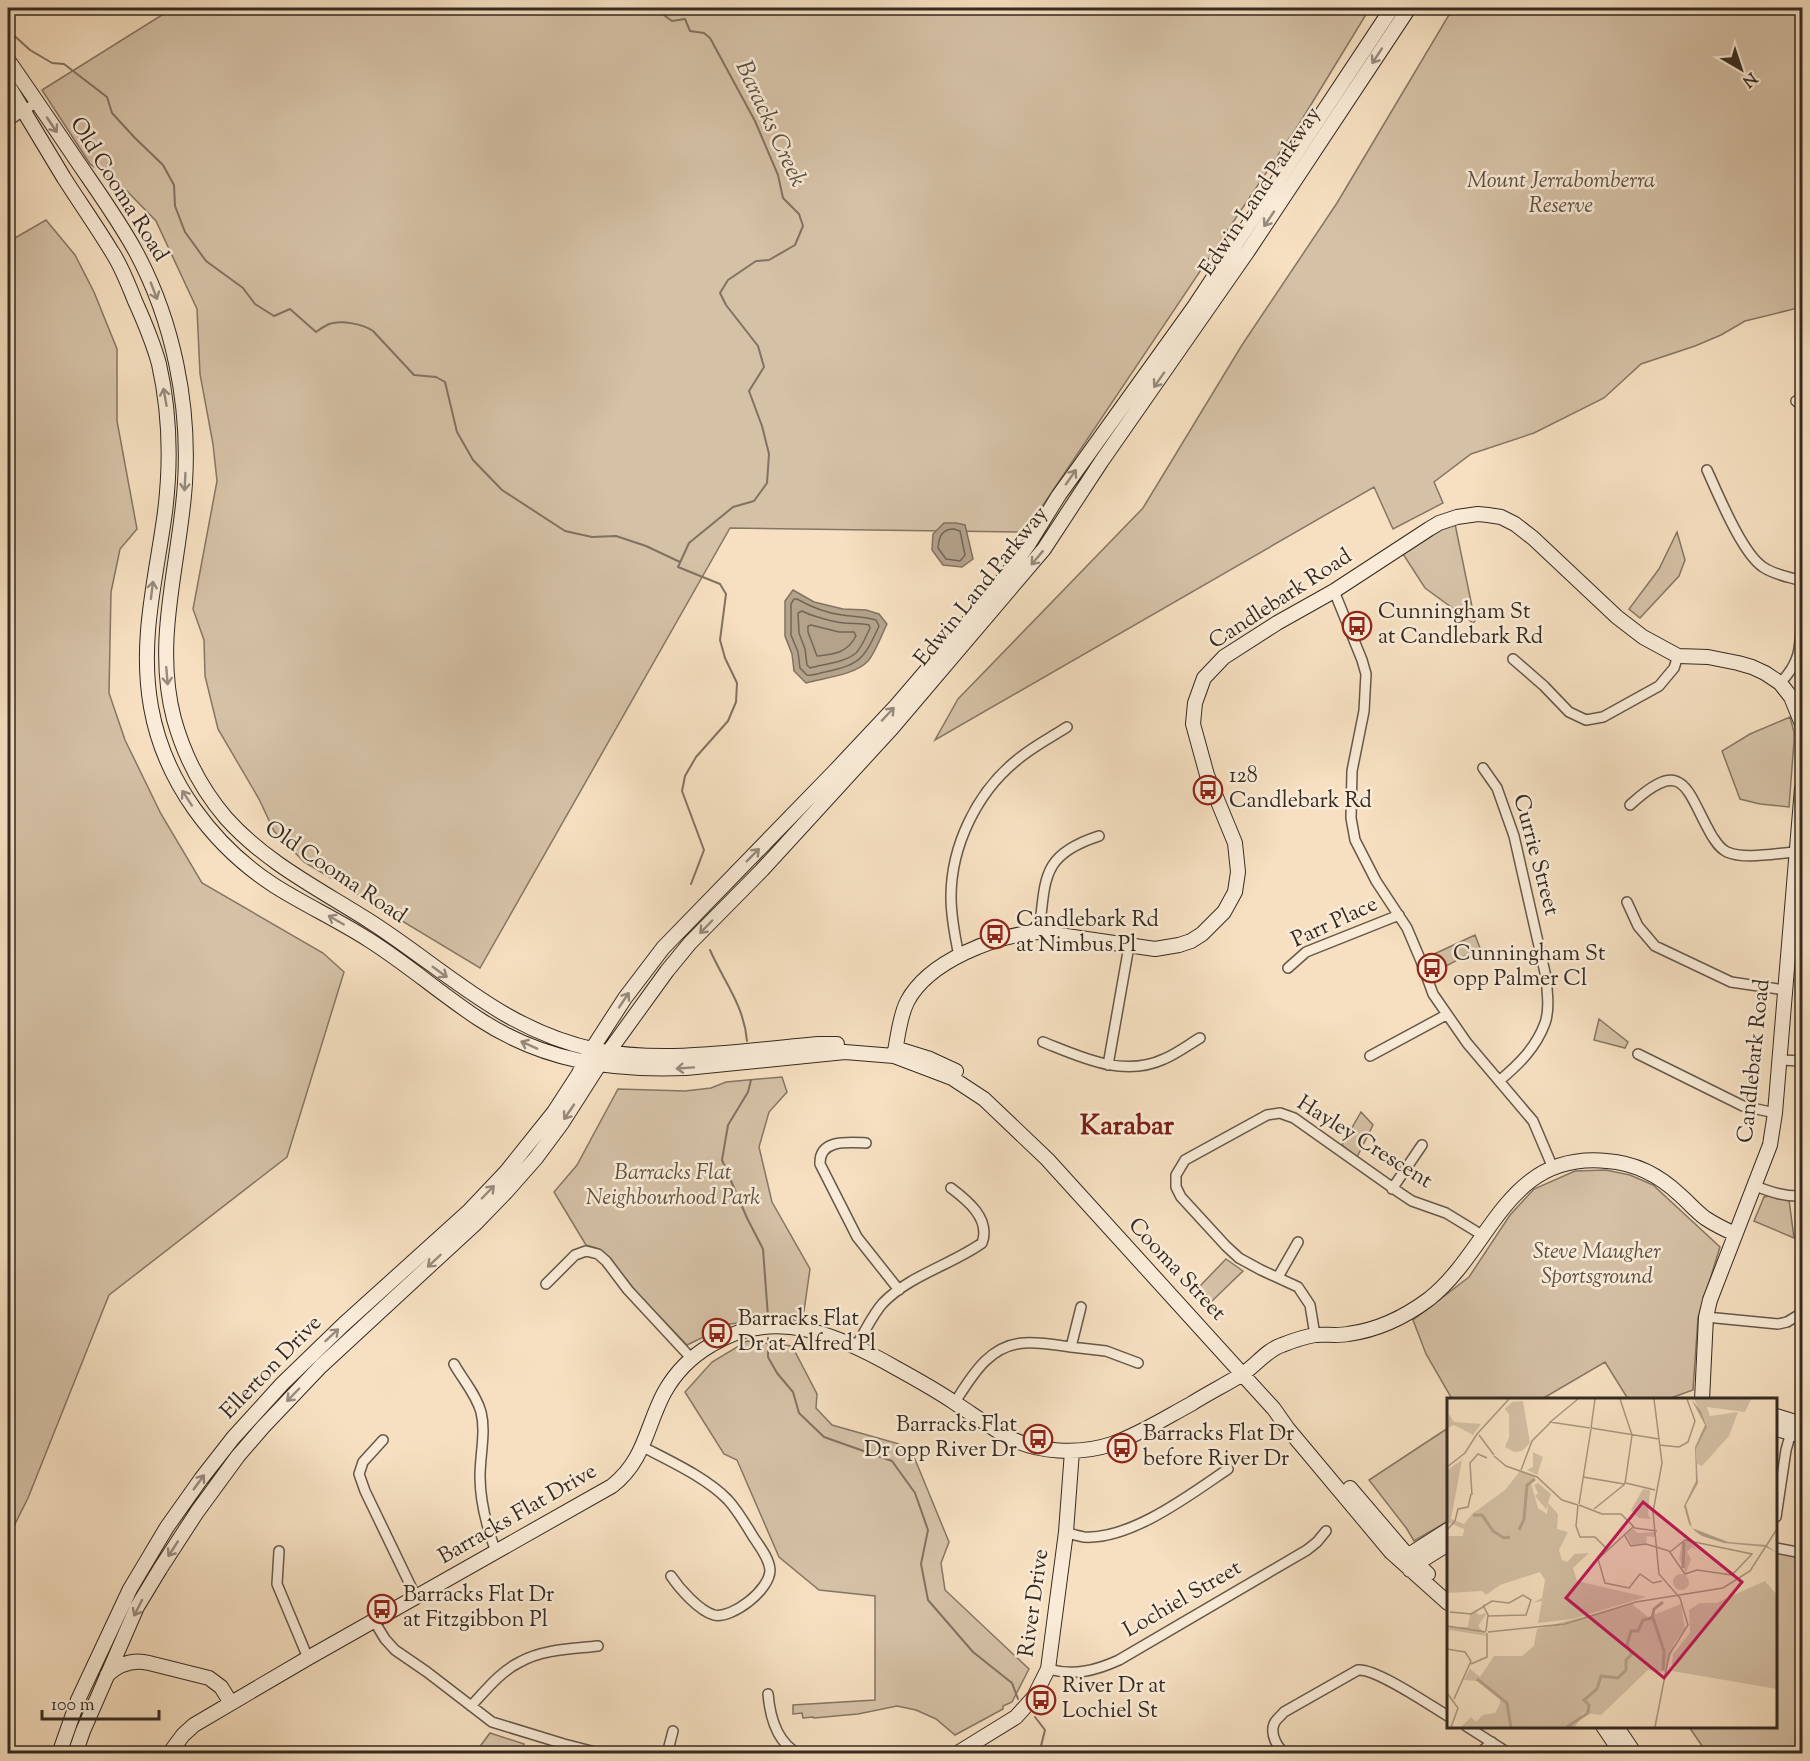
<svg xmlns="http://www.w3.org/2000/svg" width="1810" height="1761" font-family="'Sorts Mill Goudy',serif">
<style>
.green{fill:#d5c1a6;stroke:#857664;stroke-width:1.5}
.water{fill:#b4a28b;stroke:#817261;stroke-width:1.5}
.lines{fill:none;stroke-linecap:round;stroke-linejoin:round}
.shore{stroke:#746656;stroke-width:1.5}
.stream{stroke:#817261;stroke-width:2}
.street-casing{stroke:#65584a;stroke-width:12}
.secondary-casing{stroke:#352a22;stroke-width:16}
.street{stroke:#f9ebd7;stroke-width:9}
.secondary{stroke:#f9ebd7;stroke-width:14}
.oneway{stroke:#978a7c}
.labels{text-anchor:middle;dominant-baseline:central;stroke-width:5;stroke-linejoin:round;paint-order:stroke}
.park-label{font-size:22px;font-style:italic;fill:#5d5043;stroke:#f9ebd7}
.street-label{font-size:22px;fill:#352a22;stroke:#f9ebd7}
.poi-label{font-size:22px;fill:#352a22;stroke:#f9ebd7;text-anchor:start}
.water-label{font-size:24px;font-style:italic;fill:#5b4e42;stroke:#f9ebd7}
.district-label{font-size:28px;font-weight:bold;fill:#7a1f14;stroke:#f9ebd7}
.inset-river{fill:none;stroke:#b4a28b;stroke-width:3}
.inset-road{fill:none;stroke:#a99781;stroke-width:1.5}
.view{fill:#c2185b;fill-opacity:0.15;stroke:#c2185b;stroke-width:3}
.inset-edge{fill:none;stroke:#352a22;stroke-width:3}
</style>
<rect width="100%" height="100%" fill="#f6e0c1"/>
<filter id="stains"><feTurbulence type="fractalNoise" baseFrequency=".00333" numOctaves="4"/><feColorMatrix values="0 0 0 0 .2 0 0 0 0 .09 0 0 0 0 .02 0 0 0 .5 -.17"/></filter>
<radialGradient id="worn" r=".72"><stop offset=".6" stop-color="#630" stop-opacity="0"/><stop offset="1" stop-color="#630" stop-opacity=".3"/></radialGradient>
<path class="green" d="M173,8h1197l-69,113 -276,411 -295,-4 -250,440 -176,-106 -30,-31 -15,-32 -41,-70 -13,-53 -1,-36 -11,-31 24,-128 -4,-37 -13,-70 -3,-65 -41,-88 -30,-31 -36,-26 -48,-74z
M1453,8h349v299l-57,14 -24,14 -26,11 -54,18 -37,34 -70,35 -63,21 -37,28 9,21 -50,26 -19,-42 -439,253 23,-41 185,-191 99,-163 95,-142z
M46,220l29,35 19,37 23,57v72l20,108 -17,20 -9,43 -2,101 16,47 36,74 41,69 121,70 21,19 -57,185 -178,138 -81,203 -20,40v-1296z
M1455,524l20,97 -2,2 -48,-35 -22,-34 39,-25z
M1677,532l8,28 -6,16 -39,42 -11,-9 30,-40z
M1790,717l4,15v9l-5,66 -29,-3 -20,-5 -18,-48 28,-17z
M1475,935l5,13 -43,23 -5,-16z
M1599,1019l29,23 -3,6 -31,-8z
M782,1077l5,15 -18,20 -10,35 13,55 38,67 -7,49 -31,1 -42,5 -43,21 -50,-52 -29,-37 -12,-8 -10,-3 -32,-53 23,-27 41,-76 67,2 26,-3 15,-6z
M1361,1112l12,13 -16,32 -15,-12z
M1606,1170l24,5 23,10 67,62 -22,71 -5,72 -25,9h-40l-23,-37 -63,37h-90l-26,-45 -13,-34 56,-43 41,-62 24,-26 41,-18z
M1768,1196l21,4 5,38 -40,-17 10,-24z
M1226,1259l17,12 -31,30 -13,-14z
M747,1341l45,5 25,48 -1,14 16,17 78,22 39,95 -8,21 4,27 84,79 -17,33 -9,4v3l-48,26 -19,-16 -20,-9 -19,-4 -39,8 -44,4 -1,-1 -10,1 -1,-5 -9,1v-9l82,-5v-104l-56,-6 -40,-33 -42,-97 -13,-6 -39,-62 27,-30z
M1448,1428v93l-34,20 -7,-12 -38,-49z
M1776,1548l26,5v200h-95l-18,-26 87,-1z
M490,1733l34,11 -1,9h-48z"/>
<path class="water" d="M944,523h12l9,2 8,34 -11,8 -19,-2 -11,-15 1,-16z
M793,590l21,12 29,7 23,1 13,4 8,10c-5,10 -12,29 -19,37 -13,14 -44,17 -62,22l-12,-12 -2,-17 -7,-18v-35z"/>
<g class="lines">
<path class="shore" d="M954,529l6,2 5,24 -5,6 -14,-2 -8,-11c1,-12 4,-19 16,-19z
M794,599h3c14,8 29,14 45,16 12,2 23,1 34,5l3,6c-15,33 -18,38 -54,46 -6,1 -12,4 -18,3l-7,-7 -2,-16 -7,-17v-31z
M802,611c9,5 32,11 42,12 9,1 17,0 25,2l1,3c-4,8 -8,19 -14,25 -12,10 -32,11 -46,15l-3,-3 -2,-16 -6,-16 -1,-20z
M811,625l28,7h15l2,4c-9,17 -21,18 -39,20l-9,-24v-6z"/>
<path class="stream" d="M654,8l18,13 13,-2 5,12 14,2 6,5 45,83 23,54 5,23 16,16 4,12 -8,19 -26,15 -13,1 -28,19 -8,13 6,12 32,41 6,21 -15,24 13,35 7,28 -2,29 -13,18 -21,6 -44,36 -11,24 42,17 6,10 -6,46 5,18 12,25 -1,19 -8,19 -32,36 -11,19 -3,15 22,59 -13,34
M8,30l22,20 22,13 12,1 43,33 5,16 23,25 28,27 11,20 1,21 10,26 21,29 37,27 12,16 19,12 16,-7 26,23c4,-3 9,-6 13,-8 13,-4 34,0 44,7l41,44 22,2 9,5 12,50 16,28 29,30 63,41 27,6 24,-1 30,10 34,16
M710,950c14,32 34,55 37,91
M751,1080l-3,12 -20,33 -6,35 25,58 16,31 5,68
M768,1338v19l9,16 16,19 6,21 25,24 68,24 23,32 13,37 -7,34 7,36 45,52 39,31 6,16
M1035,1717l10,13 -6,24"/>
<g class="street-casing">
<path id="street" d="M8,121l29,-19
M1796,401l6,5
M1707,470c11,24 35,83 56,97 11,8 27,10 39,14
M1334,591l28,69 4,14 -2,37 -12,60 -1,47 4,22 21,41 31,47 14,33 12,33 34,49 66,78 20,47
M1513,659l31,27 25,26 17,8 17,-3 56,-31 15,-18 4,-12
M1780,683c25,-25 19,-43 22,-76
M1483,768l14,20 17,48 32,141c1,14 4,32 -1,46 -9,25 -27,42 -46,58
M1630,805c55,-51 56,-14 82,31 4,6 8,13 15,16 18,8 50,1 69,0
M1627,902l11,24 17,20 76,36 54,8
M1039,932c7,-53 1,-77 60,-96
M959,956c-4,-19 -8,-39 -8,-59 0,-51 26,-105 66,-137 15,-13 33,-22 50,-33
M1288,968l18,-16 93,-37
M1043,1042c38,15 80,36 121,17 12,-5 24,-14 36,-21
M1638,1054l105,52 32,7
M1370,1056l76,-41
M1781,1060l21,1
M1108,1065l21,-119
M866,1143c-18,-1 -47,-4 -46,21l37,73 42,53
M1755,1186c16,6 30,11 47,10
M1392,1189l30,-44
M1278,1277l20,-35
M546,1284l29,-29 11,-4 12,3 8,7 22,29 64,69
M1706,1317l72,7 9,-2 15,-9
M1315,1335l-5,-30 -12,-18 -37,-17 -22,-12 -13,-12 -45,-49 -5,-10v-12l9,-15 82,-45 13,-2 14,5 106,75 12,8 34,12 36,22
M856,1346c9,-14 16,-31 27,-43 27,-28 68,-38 99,-60 9,-24 -15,-43 -31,-55
M1071,1347l35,4 32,12
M454,1364c9,16 22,30 27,48 5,20 -1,43 -1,64 0,26 7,52 16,76
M955,1402c17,-26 34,-57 69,-59 16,-1 32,2 47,4l10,-40
M383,1440l-20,22 -4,12 6,17 51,106
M643,1447c27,14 64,31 85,53 10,11 18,25 26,38 6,9 15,20 16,32 0,20 -38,49 -56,45 -15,-4 -35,-27 -43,-39
M1776,1517l10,-67 6,-21
M1066,1532c5,2 12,4 18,5 47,3 107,-43 144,-68
M1776,1548l26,5
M279,1551l-2,33 31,74
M374,1621l11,18 10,11 32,22 65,50 72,22 39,10
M1048,1669c26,7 47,2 71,-9l188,-110 10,-8 9,-11
M768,1694c2,23 9,49 31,60
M471,1706c15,-16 30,-35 49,-44 23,-13 53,-13 78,-16
M1466,1726l44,28
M667,1754l6,-23
M1286,1754c-9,-6 -16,-20 -12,-30 2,-5 7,-8 10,-12l74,-42c18,-2 73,36 90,46
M1479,1754l13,-12"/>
</g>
<g class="secondary-casing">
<path id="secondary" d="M8,60c21,30 42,61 63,92 22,33 46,65 65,100 37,69 54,152 49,231 -5,79 -32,157 -11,236 10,36 28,71 52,99 40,45 95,72 145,104 76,49 132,108 225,128 71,14 151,0 223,-6h18
M8,85c19,31 37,62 56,93 16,25 33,49 48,74 10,15 16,32 23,49 9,20 18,41 24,63 11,49 12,99 6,148 -9,67 -26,128 -14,195 13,74 62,139 124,179 30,19 63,34 94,54 38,24 72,54 110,79 64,42 132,52 207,49l159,-16 49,4 58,22 32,21 63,60 227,250 14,20 103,123 57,51
M901,1050l29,9 26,12
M894,1056c4,-18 5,-38 13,-54 21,-41 89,-67 132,-70l116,17 24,-4 12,-4 11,-7 22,-22 11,-20 3,-20 -3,-29 -28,-68 -14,-51 2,-21 9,-25 20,-21 53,-34 57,-32 95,-62 10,-6 18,-6 21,-3 10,1 13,2 14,7 18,14 84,79 26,20 35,19 30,1 30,6 14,4 13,6 15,10 11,14 11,27
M1702,1400l4,-83 4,-17 60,-155 5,-32 27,-325
M1776,1416l26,8
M1776,1429l26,7
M1350,1488l53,62 25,24
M1401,1560l47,-30
M1410,1570l6,-6 32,-20
M107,1675c12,-11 26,-16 42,-12l60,15 12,9 10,16
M1603,1726l19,28
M1616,1726l19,28
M59,1754l19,-54 52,-111 37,-62 34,-48 32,-41 49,-54 62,-60 124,-112 38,-40 48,-60 24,-37 14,-26 33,-51 38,-50 171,-176 62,-66 97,-113 35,-48 31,-50 135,-188 198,-299
M75,1754l8,-23 54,-124 23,-38 37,-57 41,-56 25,-29 58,-61 156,-144 29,-30 30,-34 26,-35 37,-58 68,-94 23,-28 72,-73 130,-142 152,-179 57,-87 147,-211 161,-243
M169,1754l14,-19 11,-10 114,-67 304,-172c33,-26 34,-59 52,-93 11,-20 28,-37 47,-48 64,-39 127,-10 185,23 20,11 40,22 59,35 17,11 34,23 51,33 31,17 73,19 106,8 28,-10 53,-26 79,-40 17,-11 36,-20 53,-31 13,-9 23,-23 38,-28 10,-4 22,-8 33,-10 11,-1 22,1 33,-1 30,-4 57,-17 81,-35 63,-50 77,-148 178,-138 28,2 53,15 73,34 8,7 16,16 25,23 9,6 19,11 30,16
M956,1754l60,-37 18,-20 14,-28 18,-137 6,-81"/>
</g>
<use href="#street" class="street"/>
<use href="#secondary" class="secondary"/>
</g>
<defs><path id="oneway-shaft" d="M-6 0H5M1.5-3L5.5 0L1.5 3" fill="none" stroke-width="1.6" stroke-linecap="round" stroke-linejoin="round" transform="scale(1.5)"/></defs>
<g class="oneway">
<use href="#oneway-shaft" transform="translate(1377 56) rotate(123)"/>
<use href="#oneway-shaft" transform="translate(52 125) rotate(56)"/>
<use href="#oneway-shaft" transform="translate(1269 219) rotate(124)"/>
<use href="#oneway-shaft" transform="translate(154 291) rotate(69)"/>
<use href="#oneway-shaft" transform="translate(1159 380) rotate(125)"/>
<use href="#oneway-shaft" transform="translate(165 397) rotate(-100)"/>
<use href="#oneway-shaft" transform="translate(1071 477) rotate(-55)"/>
<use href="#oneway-shaft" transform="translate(185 482) rotate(93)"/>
<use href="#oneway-shaft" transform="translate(1037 558) rotate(130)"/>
<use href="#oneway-shaft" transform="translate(152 590) rotate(-83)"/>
<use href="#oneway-shaft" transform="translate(167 676) rotate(85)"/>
<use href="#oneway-shaft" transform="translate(888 714) rotate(-47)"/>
<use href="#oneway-shaft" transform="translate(187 798) rotate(-123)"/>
<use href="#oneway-shaft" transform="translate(753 855) rotate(-45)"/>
<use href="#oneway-shaft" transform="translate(336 920) rotate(-150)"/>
<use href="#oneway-shaft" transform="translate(706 927) rotate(134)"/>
<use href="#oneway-shaft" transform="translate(440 972) rotate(36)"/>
<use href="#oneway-shaft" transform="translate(624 1000) rotate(-56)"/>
<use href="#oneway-shaft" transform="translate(529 1045) rotate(-156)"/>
<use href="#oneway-shaft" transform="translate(685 1068) rotate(176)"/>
<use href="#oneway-shaft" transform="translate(569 1112) rotate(124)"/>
<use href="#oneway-shaft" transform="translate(488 1192) rotate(-46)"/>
<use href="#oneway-shaft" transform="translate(434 1261) rotate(137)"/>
<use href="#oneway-shaft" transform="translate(332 1335) rotate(-43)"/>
<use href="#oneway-shaft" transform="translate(293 1395) rotate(134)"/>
<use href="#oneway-shaft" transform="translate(199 1482) rotate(-54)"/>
<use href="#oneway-shaft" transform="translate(173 1549) rotate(123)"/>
<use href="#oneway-shaft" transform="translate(138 1608) rotate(117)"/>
</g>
<defs>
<g id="bus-ring" transform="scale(1.5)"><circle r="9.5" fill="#f9ebd7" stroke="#8f2418" stroke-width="1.5"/><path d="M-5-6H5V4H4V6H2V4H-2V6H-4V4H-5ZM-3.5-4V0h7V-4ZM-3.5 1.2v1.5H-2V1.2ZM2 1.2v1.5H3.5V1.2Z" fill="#8f2418"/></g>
</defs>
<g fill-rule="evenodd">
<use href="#bus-ring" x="1357" y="626"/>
<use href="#bus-ring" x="1208" y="790"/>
<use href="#bus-ring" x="995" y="934"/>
<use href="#bus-ring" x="1432" y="968"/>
<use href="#bus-ring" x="717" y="1333"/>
<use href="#bus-ring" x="1038" y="1439"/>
<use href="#bus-ring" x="1122" y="1448"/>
<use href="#bus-ring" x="382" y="1609"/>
<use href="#bus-ring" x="1041" y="1700"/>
</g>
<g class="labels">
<g class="park-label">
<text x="1561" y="182">Mount Jerrabomberra<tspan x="1561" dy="25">Reserve</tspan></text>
<text x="673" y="1174">Barracks Flat<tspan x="673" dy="25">Neighbourhood Park</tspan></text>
<text x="1597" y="1253">Steve Maugher<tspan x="1597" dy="25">Sportsground</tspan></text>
</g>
<g class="street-label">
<text transform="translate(118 190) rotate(58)">Old Cooma Road</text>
<text transform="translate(1261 192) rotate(-56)">Edwin Land Parkway</text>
<text transform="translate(982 587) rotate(-51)">Edwin Land Parkway</text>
<text transform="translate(1281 600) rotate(-33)">Candlebark Road</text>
<text transform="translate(1535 855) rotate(75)">Currie Street</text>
<text transform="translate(335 873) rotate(34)">Old Cooma Road</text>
<text transform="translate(1335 923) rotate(-25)">Parr Place</text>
<text transform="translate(1755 1061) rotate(-84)">Candlebark Road</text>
<text transform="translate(1364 1143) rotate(32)">Hayley Crescent</text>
<text transform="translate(1176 1270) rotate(47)">Cooma Street</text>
<text transform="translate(272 1368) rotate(-46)">Ellerton Drive</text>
<text transform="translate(518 1515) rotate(-30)">Barracks Flat Drive</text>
<text transform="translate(1183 1600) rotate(-30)">Lochiel Street</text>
<text transform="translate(1035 1603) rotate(-82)">River Drive</text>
</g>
<g class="poi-label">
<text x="1378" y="613">Cunningham St<tspan x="1378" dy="25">at Candlebark Rd</tspan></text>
<text x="1229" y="777">128<tspan x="1229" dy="25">Candlebark Rd</tspan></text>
<text x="1016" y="921">Candlebark Rd<tspan x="1016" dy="25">at Nimbus Pl</tspan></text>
<text x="1453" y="955">Cunningham St<tspan x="1453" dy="25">opp Palmer Cl</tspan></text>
<text x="738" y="1320">Barracks Flat<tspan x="738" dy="25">Dr at Alfred Pl</tspan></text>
<text x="1017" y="1426" text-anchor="end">Barracks Flat<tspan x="1017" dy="25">Dr opp River Dr</tspan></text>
<text x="1143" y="1435">Barracks Flat Dr<tspan x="1143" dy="25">before River Dr</tspan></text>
<text x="403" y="1596">Barracks Flat Dr<tspan x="403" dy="25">at Fitzgibbon Pl</tspan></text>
<text x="1062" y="1687">River Dr at<tspan x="1062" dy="25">Lochiel St</tspan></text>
</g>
<g class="water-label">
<text transform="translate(770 124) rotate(65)">Baracks Creek</text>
</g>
<g class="district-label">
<text x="1127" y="1127">Karabar</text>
</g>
</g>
<g transform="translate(1447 1398)">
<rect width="330" height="330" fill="#f6e0c1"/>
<path d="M247,1h57l-6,13 -38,-5 3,9 28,-4 -9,24 -27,30 -5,-2 -1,-15 10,-26zM76,3l7,42 -8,8 -8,1 -9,-5 4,-10v-23l-4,-5 7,-7zM2,16l5,8 27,2 -8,11 -19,-10 -7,3zM86,54l10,5 -6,18 -10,-5 6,-3zM15,62l-11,59 13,5 8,-10 33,-24 15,-19 15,6 -4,6 7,25 9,6 1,-10 -2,5 -11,-13 3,-3 -4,-8 4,-2 13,11 -3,9 10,11 -1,15 11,3 -9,18 3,10 5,2 8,-8 14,-1 -16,15 4,13 69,16 -74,22 -34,4 4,-22 -10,2 10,-5 3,-18 -5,-8 -40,13 -14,10 -4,-4 -35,2v-57h16l1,-7 -17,-7v-52zM196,91l7,1 -2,25 3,4 -12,-1 -8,-8zM186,130l4,5 18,-1v5l-8,-1 -1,8 -13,2 -7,-12zM242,143l8,9 -5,-3 -5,5 4,7 -5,14 -7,-14 3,-17zM226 184a8 8 0 1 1 16 0a8 8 0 1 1-16 0ZM318,183l12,14v94l-105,-18 4,-4 -4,-3 1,-10 17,-21 -1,-23 11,-7h16zM185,206l16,13 33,-13 4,25 -11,14 -8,29 -18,-2 -47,45 -18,-2 -8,14h-114l10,-10 5,5 7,-7 12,-2 5,-9v-7l-22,-16 -14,-1 6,-11 10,8 14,-21h28l12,-10 3,-17zM29,214l3,3 8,-2 -9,13 9,10 -37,-6 -3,3v-6h21l2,-13z" fill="#d5c1a6"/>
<path d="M244,1l10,12 6,16 -11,22 2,34 -12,22 6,23 36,14 38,3 11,8 -11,-6 -42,-4 -22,-7 -7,-5 -6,-7 -5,-18 12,-25 -1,-34 10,-22z" fill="#b4a28b"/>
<path class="inset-river" d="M26,117h9l11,16 11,7 6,-1M72,132l5,-11 3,-34 8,-6M236,170l1,-26M206,220l11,33 -1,19M30,281l30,24 4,24M120,329l21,-14 1,-8 -5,-5 13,-11 4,-13 17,2 8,-8v-10l6,-6 -5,-9 4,-14h7l5,-11 9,-2 2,-9 9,-7"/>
<path class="inset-road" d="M173,1l12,36M207,1l8,64 -9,49 6,62 21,24 8,27 -19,30 -14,72M103,24l40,6M102,25l29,-24M144,30l68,11M144,30l4,-29M32,37l15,20M212,47l20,2 9,-5 7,-21 -8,-22M47,58l12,10 31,11 25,23 16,5M0,69l18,-14 12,-19 32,-35M74,72l11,-29 18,-18M136,79l41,7M178,83v3l7,-49M179,85l29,7M25,97l-2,-32 8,-9 9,4M132,106l12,-75M131,107l-2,21 4,11h15l12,12M132,107l23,9h19l14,14 22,3M147,111l31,-25M187,128l-36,33 7,24 24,5 11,-14 13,9 9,-2M0,132l8,-9 3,-12 10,-2 3,-13M177,136l7,12 15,-2 23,7 16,23 12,-4 35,5 20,-21 -67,-14 -15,12M36,207l5,10 -2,16M37,208l8,-5 17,2 14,-8 8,5 -5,15 -38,1M3,214l21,2 12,-7M0,228l39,6M41,234l77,-8 71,-22 87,-14 27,-17 27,-42M0,251l18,3 6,9 -17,38M24,266l16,-7v-24M0,295l11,15 -7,19"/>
<path class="view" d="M196,104l99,80 -78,96 -98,-80z"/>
<rect width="330" height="330" class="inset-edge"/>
</g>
<rect width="1810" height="1761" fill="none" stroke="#f6e0c1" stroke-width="30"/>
<rect x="9" y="9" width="1792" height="1743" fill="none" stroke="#352a22" stroke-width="3"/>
<rect x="15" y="15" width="1780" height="1731" fill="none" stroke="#352a22" stroke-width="1.5"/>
<g transform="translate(1741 69) rotate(141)" stroke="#f9ebd7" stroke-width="4.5" paint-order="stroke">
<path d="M0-4.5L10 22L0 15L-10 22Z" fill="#352a22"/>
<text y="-9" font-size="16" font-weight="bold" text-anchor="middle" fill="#352a22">N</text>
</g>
<path d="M42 1710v9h117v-9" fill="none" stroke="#352a22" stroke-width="3"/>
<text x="51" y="1710" font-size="18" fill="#352a22" stroke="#f9ebd7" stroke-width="4.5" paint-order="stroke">100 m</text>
<rect width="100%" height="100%" filter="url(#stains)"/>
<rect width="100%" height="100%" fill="url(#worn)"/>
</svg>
